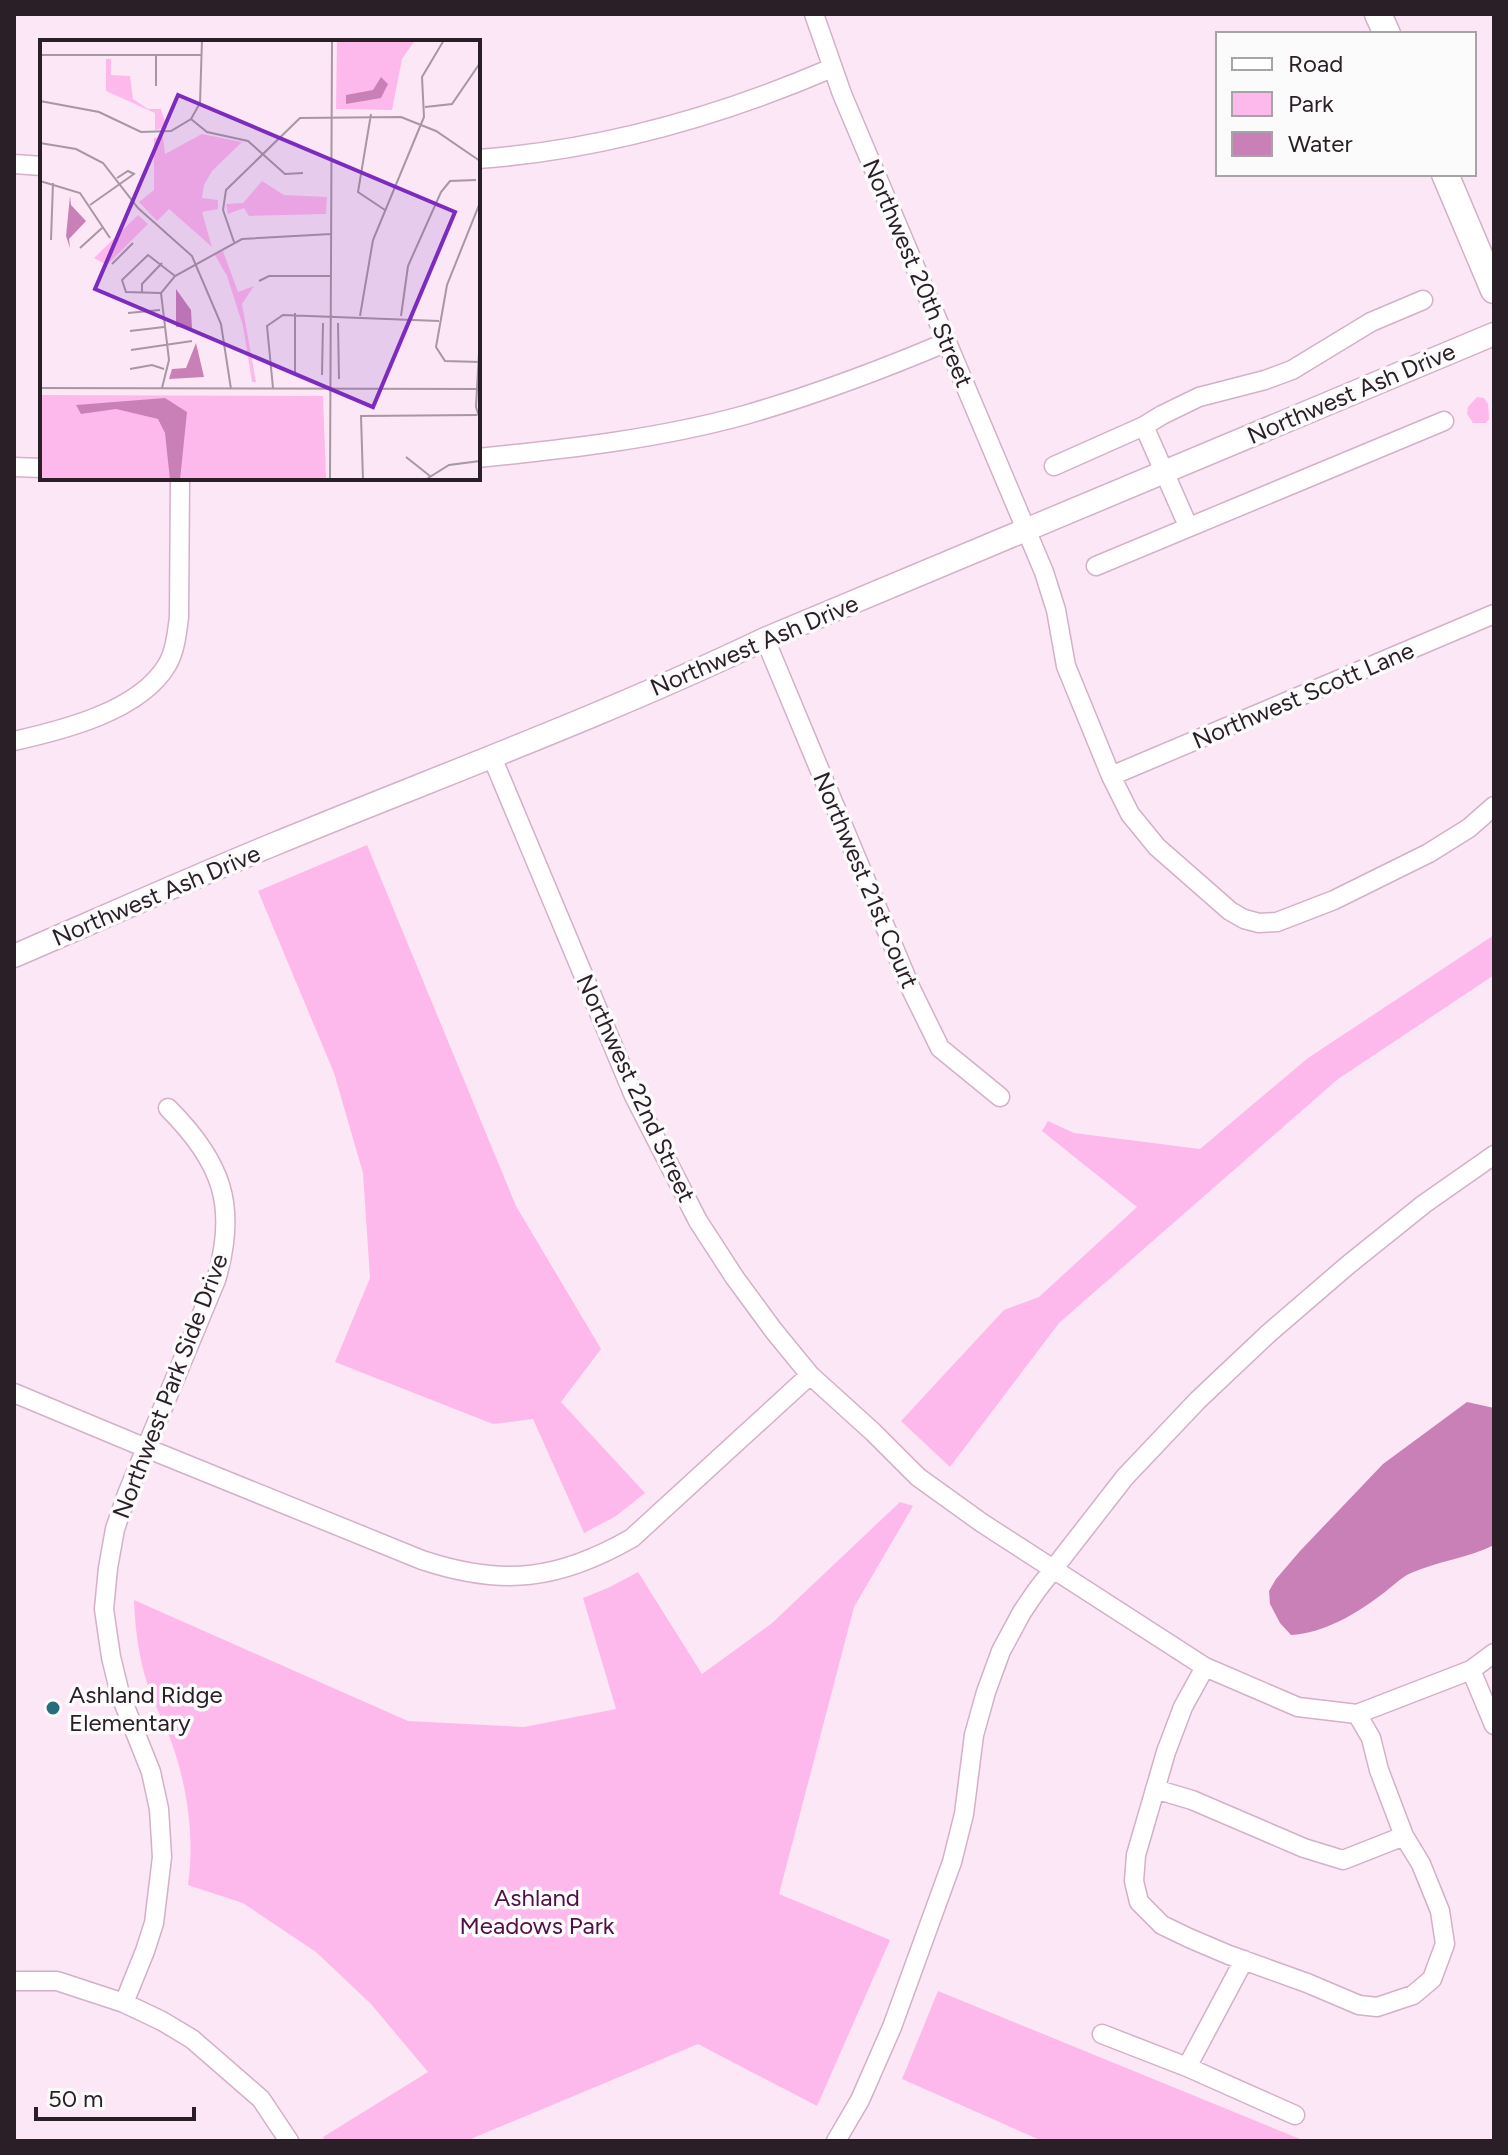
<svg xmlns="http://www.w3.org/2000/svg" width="1508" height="2155" font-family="Figtree,sans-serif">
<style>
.green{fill:#feb9ec}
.water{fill:#c980b7}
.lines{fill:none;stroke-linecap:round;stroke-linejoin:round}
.minor-casing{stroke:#d2b1c9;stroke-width:21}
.tertiary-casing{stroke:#d2b1c9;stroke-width:25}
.secondary-casing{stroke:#d2b1c9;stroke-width:29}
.minor{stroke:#fff;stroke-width:18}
.tertiary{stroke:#fff;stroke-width:22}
.secondary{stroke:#fff;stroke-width:26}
.poi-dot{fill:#276e7b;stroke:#fbfbfb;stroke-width:3}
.labels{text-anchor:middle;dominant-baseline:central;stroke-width:7;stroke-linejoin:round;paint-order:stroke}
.street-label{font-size:24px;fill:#2a1e27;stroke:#fbfbfb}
.poi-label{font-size:24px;fill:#2a1e27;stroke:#fbfbfb;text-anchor:start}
.park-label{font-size:24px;fill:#500f45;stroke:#fbfbfb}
.inset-road{fill:none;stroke:#a797a3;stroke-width:2}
.view{fill:#7b2cbf;fill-opacity:0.15;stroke:#7b2cbf;stroke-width:4}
.inset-edge{fill:none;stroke:#2a1e27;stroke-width:4}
</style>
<rect width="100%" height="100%" fill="#fbe7f5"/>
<path class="green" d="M1477,397l7,1 4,6 1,15 -3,4h-13l-6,-9 1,-7z
M367,845l149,361 85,143 -40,53 84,91 -29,23 -32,17 -51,-114 -40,5 -158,-62 35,-84 -7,-105 -29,-100 -76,-182z
M1494,935v40l-156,104 -279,244 -109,144 -49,-46 103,-111 35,-13 98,-90 -95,-76 6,-10 26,12 126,16 108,-91z
M900,1502l13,4 -59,101 -75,287 111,46 -73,166 -119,-62 -232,97h-141l-2,-4 105,-65 -57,-68 -55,-52 -73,-49 -55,-18c7,-49 -1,-101 -18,-147 -7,-18 -16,-34 -22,-52 -9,-27 -13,-57 -14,-86l274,121 116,6 92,-18 -33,-111 27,-11 28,-15 64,102 69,-50z
M938,1991l367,150h-263l-140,-62z"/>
<path class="water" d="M1467,1402l27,6v137c-26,13 -56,16 -83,28 -11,5 -20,15 -30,22 -27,20 -57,38 -90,40l-11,-12 -10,-19 -1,-13 7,-12 24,-28 83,-87z"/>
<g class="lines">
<g class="minor-casing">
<path id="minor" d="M814,14l28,80 202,478 12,38 10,56 45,110 19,38 27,33 73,64 14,8 15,4 18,-1 57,-22 95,-47 40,-25 25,-22
M478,159c124,-9 240,-42 354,-91
M14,164l28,2
M1144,426l44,100
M478,458c89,-9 180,-19 267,-43 69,-20 136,-45 202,-73
M1054,466l90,-40 18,-11 37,-18 66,-17 27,-10 79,-48 52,-22
M14,467l28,1
M1096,566l348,-145
M765,639l147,352 28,57 60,49
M14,741c49,-11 126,-30 153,-76 8,-13 10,-32 12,-48l1,-139
M492,757l142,339 64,125 37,57 39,53 36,44 63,57 45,45 64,46 223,144 93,40 59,7 114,-44 23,-17
M1111,776l383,-162
M14,1393l132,55 276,112c81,27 137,20 210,-22l178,-163
M1205,1667l-22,40 -17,45 -30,103 -2,26 5,21 23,23 27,13 40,17 78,28 52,22 18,2 36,-12 19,-16 13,-35 -5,-33 -19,-47 -17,-28 -25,-66 -8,-32 -14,-24
M1471,1670l23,55
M1155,1789l37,11 112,48 39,12 61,-24
M14,1981h43l67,22 38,18 30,18 69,60 28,42
M124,2003l21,-52 9,-28 8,-66 -3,-48 -8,-37 -31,-78 -9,-37 -7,-48 4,-41 7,-39 12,-35 89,-214c22,-74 6,-118 -48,-172
M1102,2034l85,33 108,48
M1187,2067l57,-107
M836,2141l24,-41 32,-73 60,-165 12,-48 10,-79 12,-43 15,-41 21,-39 15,-22 88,-113 73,-77 71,-67 79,-68 76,-61 70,-49"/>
</g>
<g class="tertiary-casing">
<path id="tertiary" d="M14,956c88,-38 175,-77 263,-113 163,-67 329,-128 488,-204l729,-305"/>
</g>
<g class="secondary-casing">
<path id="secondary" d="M1378,14l9,20
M1445,174l49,116"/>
</g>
<use href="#minor" class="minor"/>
<use href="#tertiary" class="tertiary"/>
<use href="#secondary" class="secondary"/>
</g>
<circle class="poi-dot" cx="53" cy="1708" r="8"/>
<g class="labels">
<g class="street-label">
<text transform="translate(918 273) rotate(67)">Northwest 20th Street</text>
<text transform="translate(1351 393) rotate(-23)">Northwest Ash Drive</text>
<text transform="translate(754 645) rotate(-23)">Northwest Ash Drive</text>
<text transform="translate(1303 695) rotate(-23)">Northwest Scott Lane</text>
<text transform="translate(866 880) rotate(67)">Northwest 21st Court</text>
<text transform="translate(156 895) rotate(-23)">Northwest Ash Drive</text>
<text transform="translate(636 1088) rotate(65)">Northwest 22nd Street</text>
<text transform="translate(170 1386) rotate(-69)">Northwest Park Side Drive</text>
</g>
<g class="poi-label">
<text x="69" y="1694">Ashland Ridge<tspan x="69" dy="28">Elementary</tspan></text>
</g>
<g class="park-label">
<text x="537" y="1897">Ashland<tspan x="537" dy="28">Meadows Park</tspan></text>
</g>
</g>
<g transform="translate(40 40)">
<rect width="440" height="440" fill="#fbe7f5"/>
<path d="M297,0h78l-13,19 -10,51 -56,-1zM66,19h5v16l19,1 3,23 15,10h13l6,19 -12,2v-17l-49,-22zM162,94l40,8 -30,29 -8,14 -2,13 16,2v9l-16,3 10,35 -43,-38 -12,12 -18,-19 15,-12v-52l9,-1 2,17zM222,141l22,14 43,2 -1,17 -77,2 -5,-8 -16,6 -2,-10 17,-1zM98,175l10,9 -41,41 -13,-7zM183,211l15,41 16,-6 -12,18 14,78h-4l-9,-56 -16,-50 -12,-21zM0,355l283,1 3,84h-286z" fill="#feb9ec"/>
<path d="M341,37l7,7 -7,14 -35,6v-9l27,-5zM30,156l1,9 15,16 -17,18 1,9 -4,-12zM136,249l15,21 1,18 -16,-1zM156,303l8,34 -35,2 3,-10 14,-1zM125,358l22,14 -7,68h-10l-5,-47 -7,-14 -42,-10 -35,5 -5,-9z" fill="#c980b7"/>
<path class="inset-road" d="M0,15h162M116,15v31M0,61l59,11 42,20 30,-1 20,-12 9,-16 2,-63M385,67l27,-3 28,-41M331,74l-13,78 27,18M151,79l16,13 41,9 37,33 18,-1M0,103l36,6 27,14 35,45 54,48 29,68 10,65M440,129l-1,36 -32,80 -11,62 9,14 35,1M0,141l40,12 30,45M50,165l44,-31 -6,-3 -11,7M11,200l2,-57M194,202l-11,-32 3,-20 74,-72 101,-1 35,14 44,30M40,208l22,-20M72,224l21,-21M219,241l10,-5h62M102,253v-9l20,-21M121,253l-35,-1 -4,-12 26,-25 27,21M88,273l32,-3M320,276l13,-76 51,-123 -2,-40 22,-37M361,276l7,-50 33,-74 9,-11 26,-1M298,283l1,56M90,291l34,-4M440,295l-4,72 4,13M91,310l61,-9M90,329l22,-4 12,4M255,335v-62M282,335l1,-52M0,348l440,1M122,348l7,-28 -8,-67 14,-17 67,-37 89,-5M233,348l-6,-62 16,-11 156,6M366,417l24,19M290,440l2,-440M323,440l-2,-64 116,-1M385,440l24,-15 31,-4"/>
<path class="view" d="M138,55l277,117 -82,195 -278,-118z"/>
<rect width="440" height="440" class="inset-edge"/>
</g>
<rect width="1508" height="2155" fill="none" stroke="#2a1e27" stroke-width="32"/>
<rect x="1216" y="32" width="260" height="144" fill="#fbfbfb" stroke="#a7a3a6" stroke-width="2"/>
<rect x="1232" y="58" width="40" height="12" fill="#ffffff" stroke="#a7a3a6" stroke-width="2"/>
<text x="1288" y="72" font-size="24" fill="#2a1e27">Road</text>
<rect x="1232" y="92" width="40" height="24" fill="#feb9ec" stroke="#a7a3a6" stroke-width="2"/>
<text x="1288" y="112" font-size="24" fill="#2a1e27">Park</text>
<rect x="1232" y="132" width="40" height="24" fill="#c980b7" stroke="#a7a3a6" stroke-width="2"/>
<text x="1288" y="152" font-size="24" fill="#2a1e27">Water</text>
<path d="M36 2107v12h158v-12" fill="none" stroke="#2a1e27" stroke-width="4"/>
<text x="48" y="2107" font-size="24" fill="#2a1e27" stroke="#fbfbfb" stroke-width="6" paint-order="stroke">50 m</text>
</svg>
